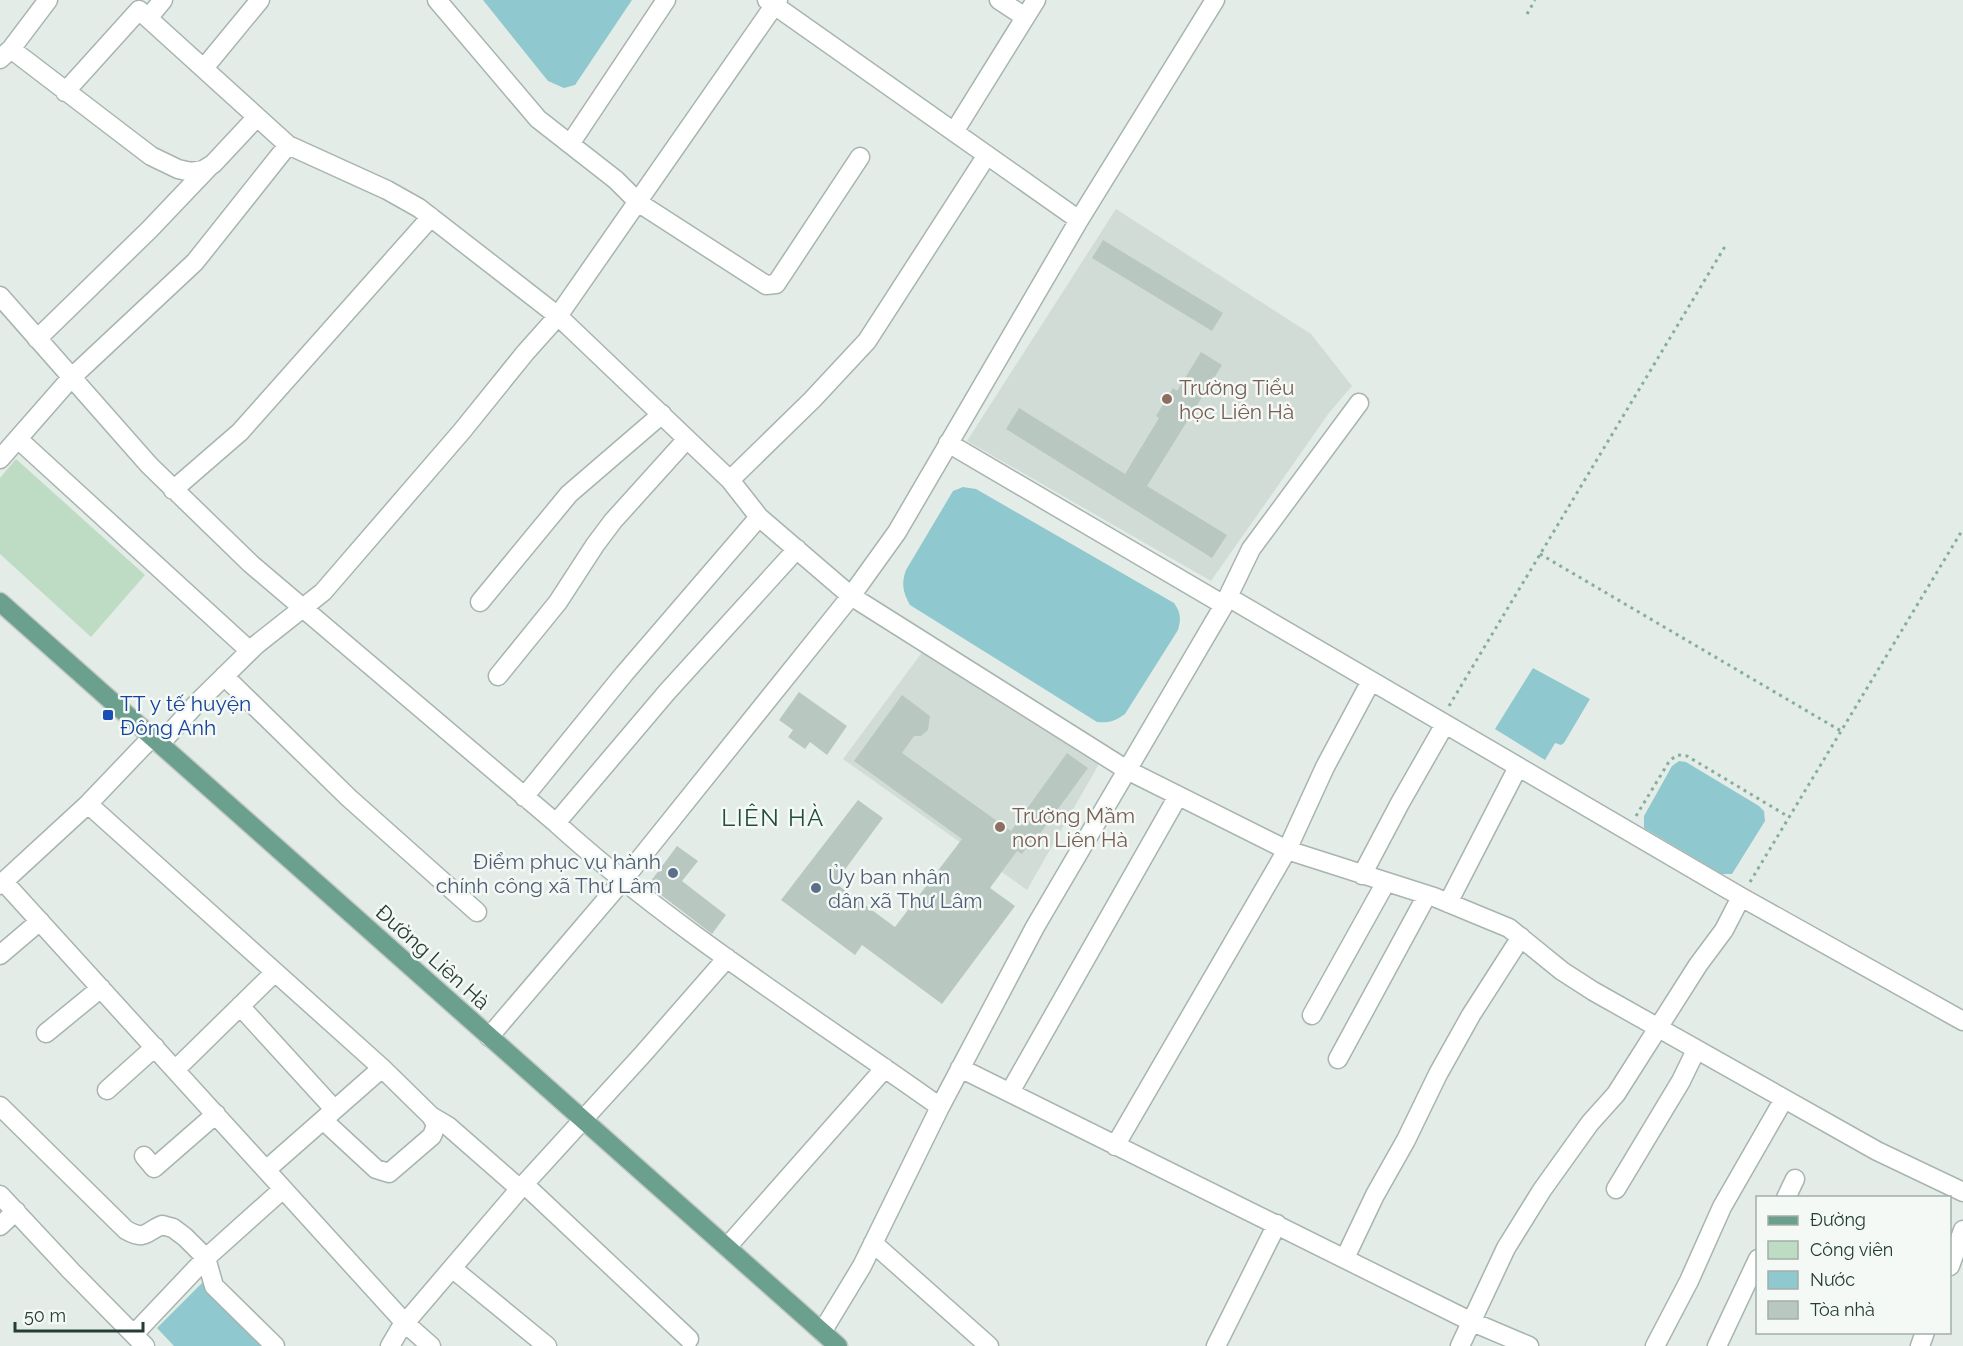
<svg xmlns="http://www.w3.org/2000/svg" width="1963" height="1346" font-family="Raleway,sans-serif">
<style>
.built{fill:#d2dcd7}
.green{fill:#bedcc4}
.water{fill:#8fc8ce}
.building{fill:#b9c7c1}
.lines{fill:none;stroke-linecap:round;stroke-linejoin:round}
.minor-casing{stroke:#a7b4af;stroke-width:21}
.major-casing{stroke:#c2c9c6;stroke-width:21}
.path{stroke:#86ae9f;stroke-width:3;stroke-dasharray:3 4.5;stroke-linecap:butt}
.minor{stroke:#fff;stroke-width:18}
.major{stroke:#6b9f8e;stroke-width:18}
.education-dot{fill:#8d6e63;stroke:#f4f9f6;stroke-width:2}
.transit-dot{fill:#1a4fb4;stroke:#f4f9f6;stroke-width:2}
.service-dot{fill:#5c6f8a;stroke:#f4f9f6;stroke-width:2}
.labels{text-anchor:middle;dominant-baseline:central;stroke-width:5;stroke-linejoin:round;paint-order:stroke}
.education-label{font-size:21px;fill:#785e54;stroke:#f4f9f6;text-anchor:start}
.transit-label{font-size:21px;fill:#164399;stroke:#f4f9f6;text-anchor:start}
.service-label{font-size:21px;fill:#4e5e75;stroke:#f4f9f6;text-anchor:end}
.street-label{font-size:21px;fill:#243d35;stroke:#f4f9f6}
.quarter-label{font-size:24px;letter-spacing:1.5px;fill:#214e40;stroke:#f4f9f6}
</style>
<rect width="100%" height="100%" fill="#e4ece8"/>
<path class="built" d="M1116,209l195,125 41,52 -23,27 -118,168 -244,-140z
M923,651l176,113 -72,126 -184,-131z"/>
<path class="green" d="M16,459l129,116 -54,62 -91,-83v-76z"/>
<path class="water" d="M483,0h149l-57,85 -11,3 -16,-7z
M963,487l13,2 198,114c7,10 7,16 4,27l-53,84c-10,7 -15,9 -28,8l-187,-117c-7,-13 -9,-21 -4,-35l47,-79z
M1533,668l57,31 -26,44 -3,2 -6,-2 -10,17 -50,-31z
M1679,761l7,1 73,44 5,5 1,10 -33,53h-10l-78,-46v-12l28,-50z
M203,1282l2,1 63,63h-94l-17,-18z"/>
<path class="building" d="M1103,240l120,73 -11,18 -120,-73z
M1201,352l21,13 -75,121 80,49 -15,23 -206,-129 13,-21 106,66 34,-56 -3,-2 17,-28 4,3z
M799,692l48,34 -20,29 -17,-13 -5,7 -17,-12 5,-7 -14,-10z
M902,695l28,21 -2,14 -7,6h-7l-12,17 109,78 56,-78 21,15 -49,67 -2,-2 -15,21 -5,-3 -27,37 25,18 -73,98 -80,-59 -7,10 -74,-55 77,-100 25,18 -48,65 60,44 67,-88 -108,-78z
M677,846l21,15 -16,20 44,34 -14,19 -64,-49z"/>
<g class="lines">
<g class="minor-casing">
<path id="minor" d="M437,0l101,119 78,61 23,23 127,82 10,-1 84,-127
M767,0l312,220
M999,0l26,17
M149,17l14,-17
M11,49l140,107 27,13 13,3 12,-2 10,-6 43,-46
M0,59l11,-10 37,-49
M204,68l56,-68
M65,92l74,-82 149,135 99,45 32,18 139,108 172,164 29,37 92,79 276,174 160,80 147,47 75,31 53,43 31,20 284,160 86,41
M954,132l82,-132
M570,144l96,-144
M0,296l149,169 102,99 305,259c118,107 255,192 384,284
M37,339l112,-109 60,-63
M18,439l232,212
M948,443l276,162
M0,459l71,-81 124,-116 93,-117
M730,480l82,-80 55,-59 120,-186
M173,490l67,-58 191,-215
M1228,597l513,300 222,124
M480,602l89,-108 93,-80
M224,676l125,122 128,114
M498,676l60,-74 37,-57 18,-24 74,-82
M160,744l38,-42 58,-57 67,-53 139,-161 63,-78 33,-37 220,-316
M524,797l100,-123 135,-157
M88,804l294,264 49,48 5,9 -4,11 -43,37 -13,-4 -53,-49
M556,823l111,-131 130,-143
M1362,875l38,-72 45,-79
M4,882l401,441 26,23
M0,885l88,-81 64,-67
M1448,903l70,-136
M0,955l40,-34
M240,1006l94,103
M1312,1015l74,-133
M46,1033l55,-45
M489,1037l134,-157 228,-284 46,-64 182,-312 136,-220
M1338,1059l89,-164
M960,1068l510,253 59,25
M175,1070l100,-98
M107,1090l48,-43
M1010,1092l168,-296
M0,1106l126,124c20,11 19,2 36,-5l11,3 12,9 21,21 8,28 61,60
M431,1116l17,10 72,63
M1115,1146l172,-296 38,-83 46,-86
M144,1156l10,12 62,-54
M266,1170l116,-102
M524,1184l165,155
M1616,1189l65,-108 15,-31
M0,1195l71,76 74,75
M1786,1198l9,-19
M0,1226l16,-15
M873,1243l116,103
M727,1247l158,-179
M1345,1258l30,-63 31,-55 32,-66 33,-59 50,-78
M1950,1266l13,-36
M453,1269l94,77
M822,1332l40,-66 78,-159 95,-180 189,-322 27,-56 108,-146
M134,1334l72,-76 77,-69
M390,1346l10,-17 117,-137 126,-138 84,-96
M1216,1346l61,-122
M1460,1346l46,-98 36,-58 48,-67 26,-29 82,-129 26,-35 17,-33
M1655,1346l34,-65 33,-74 62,-108
M1717,1346l41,-87
M1920,1346l5,-14"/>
</g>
<g class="major-casing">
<path id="major" d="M0,602l838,744"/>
</g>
<path class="path" d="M1527,14l8,-14
M1540,554l301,177
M1449,706l278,-463
M1636,816l34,-56 8,-5 9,1 102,61
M1750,882l213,-353"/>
<use href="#minor" class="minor"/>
<use href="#major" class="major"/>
</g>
<g class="education-dot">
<circle cx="1167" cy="399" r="6"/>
<circle cx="1000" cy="827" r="6"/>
</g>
<rect class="transit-dot" x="102" y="709" width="12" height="12" rx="3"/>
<g class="service-dot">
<circle cx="673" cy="873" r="6"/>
<circle cx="816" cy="888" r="6"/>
</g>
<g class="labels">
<g class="education-label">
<text x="1179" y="387">Trường Tiểu<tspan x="1179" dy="24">học Liên Hà</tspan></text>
<text x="1012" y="815">Trường Mầm<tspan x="1012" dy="24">non Liên Hà</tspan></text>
</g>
<g class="transit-label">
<text x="120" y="703">TT y tế huyện<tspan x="120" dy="24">Đông Anh</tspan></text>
</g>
<g class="service-label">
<text x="661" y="861">Điểm phục vụ hành<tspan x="661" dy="24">chính công xã Thư Lâm</tspan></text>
<text x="828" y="876" text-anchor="start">Ủy ban nhân<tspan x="828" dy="24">dân xã Thư Lâm</tspan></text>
</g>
<g class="street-label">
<text transform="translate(433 957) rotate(42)">Đường Liên Hà</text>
</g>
<g class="quarter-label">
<text x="773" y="817">LIÊN HÀ</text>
</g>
</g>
<rect x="1756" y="1196" width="195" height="138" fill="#f4f9f6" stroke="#a1aea9" stroke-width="1.5"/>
<rect x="1768" y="1216" width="30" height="9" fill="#6b9f8e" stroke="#a1aea9" stroke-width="1.5"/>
<text x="1810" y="1226" font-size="18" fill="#243d35">Đường</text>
<rect x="1768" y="1241" width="30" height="18" fill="#bedcc4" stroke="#a1aea9" stroke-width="1.5"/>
<text x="1810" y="1256" font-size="18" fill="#243d35">Công viên</text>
<rect x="1768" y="1271" width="30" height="18" fill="#8fc8ce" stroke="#a1aea9" stroke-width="1.5"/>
<text x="1810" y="1286" font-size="18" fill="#243d35">Nước</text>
<rect x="1768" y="1301" width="30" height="18" fill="#b9c7c1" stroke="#a1aea9" stroke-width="1.5"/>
<text x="1810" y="1316" font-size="18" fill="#243d35">Tòa nhà</text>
<path d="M15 1322v9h128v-9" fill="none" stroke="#243d35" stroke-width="3"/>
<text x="24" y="1322" font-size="18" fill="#243d35" stroke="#f4f9f6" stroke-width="4.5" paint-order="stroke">50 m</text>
</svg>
